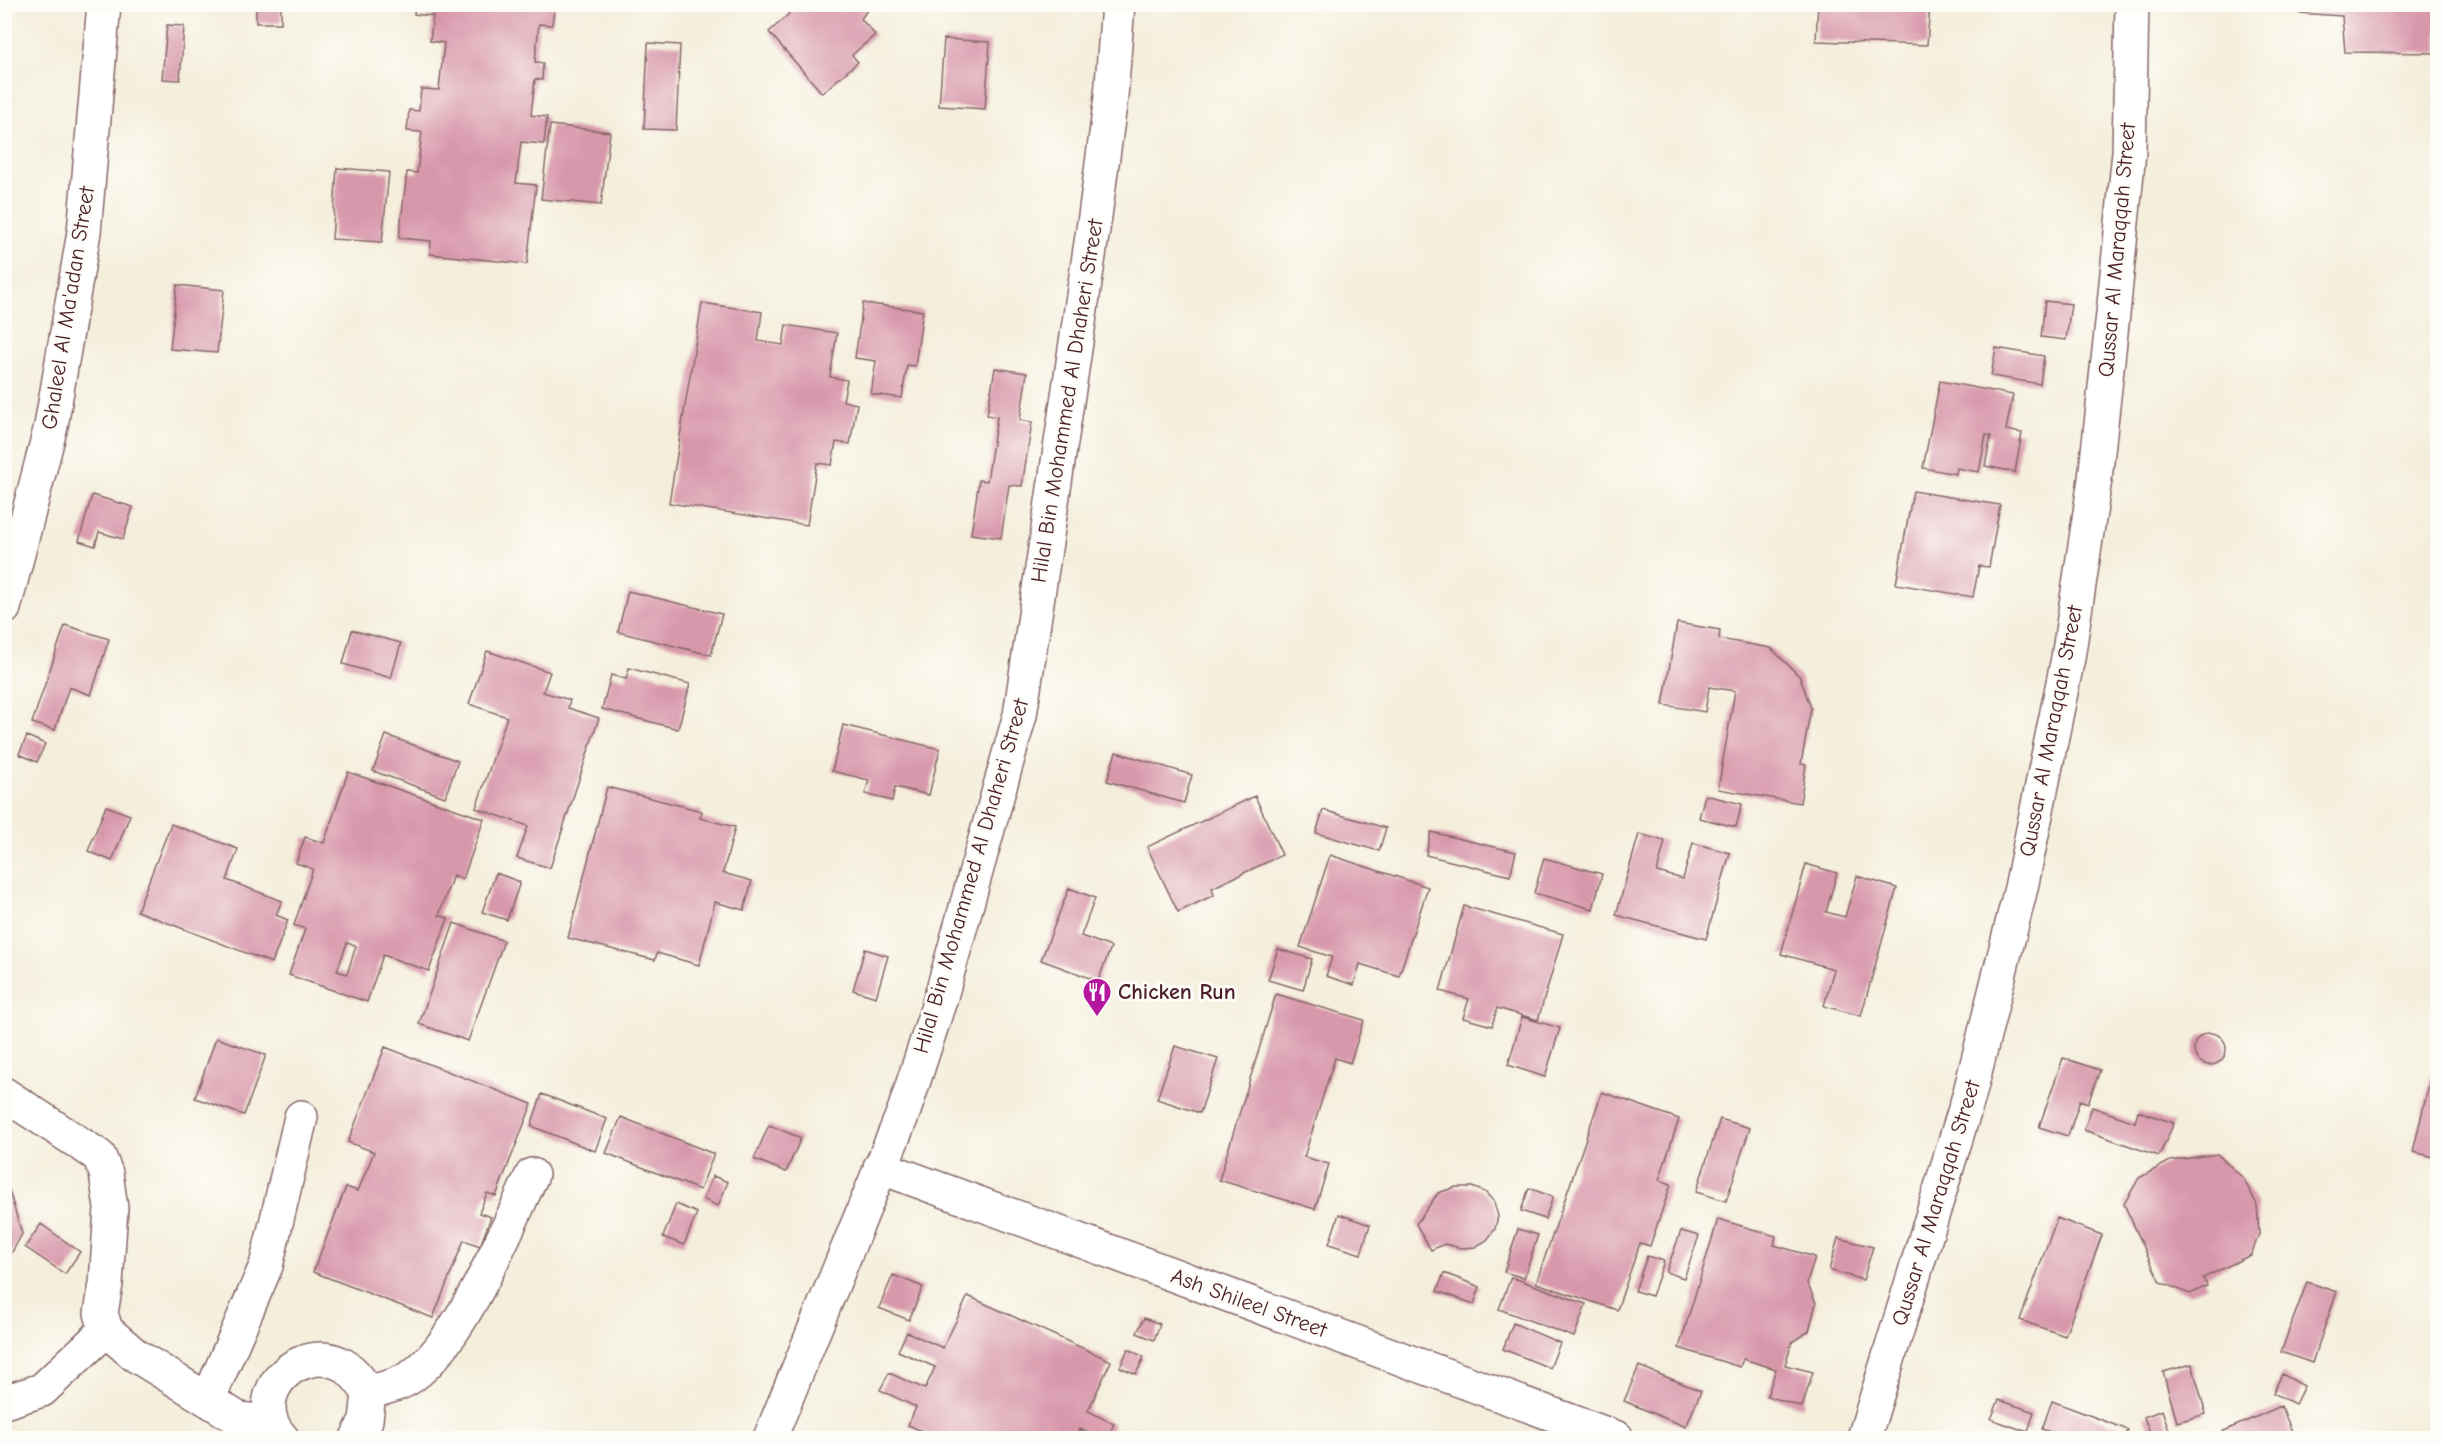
<svg xmlns="http://www.w3.org/2000/svg" width="2442" height="1443" font-family="'Comic Neue',sans-serif">
<style>
.building{fill:#d898ab;fill-rule:evenodd}
.lines{fill:none;stroke-linecap:round;stroke-linejoin:round}
.minor-casing{stroke:#866769;stroke-width:36}
.minor{stroke:#fff;stroke-width:33}
.labels{text-anchor:middle;dominant-baseline:central;stroke-width:6;stroke-linejoin:round;paint-order:stroke}
.street-label{font-size:22px;fill:#4a1f2b;stroke:#fdfcf7}
.poi-label{font-size:22px;font-weight:bold;fill:#4a1f2b;stroke:#fdfcf7;text-anchor:start}
</style>
<rect width="100%" height="100%" fill="#fdfcf7"/>
<filter id="ink" filterUnits="userSpaceOnUse"><feTurbulence type="fractalNoise" baseFrequency=".0167" numOctaves="2"/><feDisplacementMap in="SourceGraphic" scale="12" xChannelSelector="R" yChannelSelector="G"/><feConvolveMatrix kernelMatrix="1 2 1 2 8 2 1 2 1" color-interpolation-filters="sRGB"/></filter>
<filter id="wash" filterUnits="userSpaceOnUse"><feTurbulence type="fractalNoise" baseFrequency=".008" numOctaves="4" result="noise"/><feDisplacementMap in="SourceGraphic" scale="24" xChannelSelector="R" yChannelSelector="G"/><feGaussianBlur stdDeviation="1.35" result="paint"/><feColorMatrix in="noise" values="0 0 0 0 0 0 0 0 0 0 0 0 0 0 0 0 0 1.4 0 .05"/><feComposite in="paint" operator="in"/></filter>
<g filter="url(#wash)">
<rect width="100%" height="100%" fill="#f4eedb"/>
<g id="blocks">
<path class="building" d="M256,4h25v19h-25z
M415,4h140l-3,21 -13,-1 -4,38 8,1 -1,17 -7,-1 -4,36 16,2 -3,27 -23,-2 -5,41 20,2 -9,79 -97,-10 1,-13 -32,-3 8,-66 10,1 5,-41 -15,-1 2,-21 10,1 2,-22 18,1 5,-47 -14,-2 3,-25 -19,-2z
M782,4h89l-10,15 14,16 -23,20 6,7 -36,31 -53,-61 20,-18z
M1818,4h112l-3,41 -111,-4z
M2299,4h139v49l-93,-1 -3,-36 -43,-3z
M167,25l17,1 -4,54 -18,-1z
M944,39l46,3 -5,67 -46,-3z
M648,43l32,2 -4,85 -32,-1z
M550,125l60,7 -9,73 -60,-6z
M337,168l52,4 -7,70 -50,-3z
M177,285l47,5 -7,63 -47,-4z
M2045,301l26,3 -5,36 -25,-3z
M702,303l60,9 -4,29 25,4 3,-20 51,8 -7,44 17,3 -4,21 14,3 -7,40 -14,-2 -4,23 -15,-2 -10,62 -138,-22z
M863,303l60,8 -8,55 -8,-1 -5,33 -31,-4 5,-33 -21,-3z
M1996,348l48,8 -4,28 -49,-8z
M995,368l32,5 -7,47 12,2 -10,64 -13,-1 -8,53 -30,-4 8,-54 8,1 10,-64 -10,-2z
M1940,381l73,14 -7,35 16,3 -7,39 -30,-6 6,-30 -5,-1 -7,37 -22,-4 -1,6 -33,-6z
M1913,491l87,14 -11,62 -10,-1 -6,31 -77,-13z
M92,495l41,12 -10,32 -24,-7 -4,14 -16,-5z
M628,591l94,23 -11,41 -93,-23z
M1677,623l43,7 -1,9 52,9 29,29 11,31 -10,56 5,1 -6,38 -82,-14 17,-98 -26,-4 -4,25 -42,-7z
M65,625l44,14 -18,56 -22,-8 -14,43 -23,-7z
M352,630l49,13 -10,35 -48,-14z
M487,651l63,21 -7,20 27,8 -2,8 31,10 -49,150 -33,-10 11,-32 -52,-18 31,-91 -38,-13z
M629,668l61,16 -12,45 -76,-20 9,-34 15,4z
M843,725l97,24 -11,46 -34,-8 -3,14 -27,-7 4,-14 -37,-9z
M386,735l72,26 -13,36 -72,-26z
M27,736l18,8 -8,18 -18,-8z
M1116,752l76,23 -8,28 -77,-22z
M348,772l136,47 -21,60 -10,-4 -14,40 9,3 -19,53 -46,-16 -16,47 -78,-27 16,-46 -11,-4 19,-56 -17,-6 9,-26 19,6zM347,943l9,3 -9,28 -10,-3z
M607,787l95,24 -2,7 35,9 -12,46 29,8 -8,29 -29,-8 -16,63 -42,-12 -2,7 -87,-22z
M1705,795l37,9 -6,23 -37,-9z
M1255,796l27,59 -70,33 2,7 -36,17 -31,-65z
M106,806l24,9 -18,46 -24,-10z
M1323,810l63,18 -7,23 -63,-18z
M171,824l67,25 -11,31 55,21 -6,14 12,5 -16,43 -135,-52z
M1431,832l85,20 -6,24 -84,-21z
M1639,834l26,7 -8,31 26,7 10,-36 37,10 -24,86 -90,-24z
M1330,855l98,32 -29,89 -39,-12 -6,21 -28,-9 6,-19 -32,-10z
M1544,858l58,16 -9,35 -59,-16z
M1806,864l31,9 -11,39 19,5 12,-41 40,12 -36,128 -37,-10 10,-37 -53,-15z
M496,873l24,9 -13,38 -25,-8z
M1069,888l26,10 -14,38 30,11 -13,34 -57,-21z
M1464,906l99,28 -25,86 -41,-12 -5,18 -29,-8 6,-19 -29,-8z
M454,923l50,18 -36,100 -49,-17z
M865,949l23,7 -12,41 -23,-7z
M1278,949l34,10 -9,31 -35,-10z
M1276,994l88,26 -14,43 -15,-5 -31,99 25,7 -14,45 -96,-29z
M1522,1017l38,11 -15,49 -37,-12z
M2194 1049a16 16 0 1 1 32 0a16 16 0 1 1-32 0Z
M216,1038l50,17 -22,60 -49,-17z
M1175,1046l43,13 -18,54 -43,-14z
M385,1047l147,57 -36,92 -9,-3 -8,20 12,4 -11,29 -16,-6 -31,78 -120,-46 33,-85 12,4 16,-39 -26,-10z
M2063,1058l37,12 -12,33 -8,-3 -12,36 -29,-9z
M2435,1058l3,1v99l-25,-6z
M1602,1092l77,27 -20,61 12,4 -21,62 -10,-3 -23,67 -81,-27z
M542,1094l65,25 -12,32 -64,-25z
M2092,1107l43,15 3,-11 36,12 -15,33 -75,-26z
M621,1117l93,37 -14,36 -94,-37z
M1720,1119l30,9 -24,73 -30,-9z
M769,1125l32,13 -15,34 -32,-13z
M2217,1154l26,24 14,27 2,29 -8,21 -48,23 4,8 -17,8 -30,-12 -36,-78 15,-26 31,-17z
M713,1176l15,6 -10,24 -15,-7z
M4,1185l4,2 14,47 -18,33z
M1456,1187h16l13,5 9,10 4,14 -3,13 -8,11 -12,7 -14,1 -16,-4 -14,6 -15,-26 22,-31z
M1529,1188l24,9 -8,22 -24,-8z
M676,1204l21,9 -13,32 -21,-8z
M1339,1214l31,11 -9,29 -32,-10z
M2057,1218l45,17 -37,101 -45,-16z
M1718,1219l58,17 -2,9 41,12 -8,26 9,20 -7,28 -17,11 -7,23 28,7 -11,35 -35,-11 9,-27 -33,-10 -3,8 -61,-19z
M41,1224l39,28 -15,22 -40,-27z
M1518,1229l20,6 -14,43 -20,-6z
M1681,1231l18,5 -15,42 -18,-6z
M1838,1238l35,9 -10,33 -34,-10z
M1647,1256l17,5 -12,35 -17,-5z
M1444,1273l36,14 -6,17 -37,-13z
M893,1275l30,12 -14,33 -30,-12z
M1511,1277l75,27 -12,33 -75,-28z
M2307,1282l30,10 -25,71 -31,-11z
M968,1296l143,65 -23,50 26,13 -7,14h-8l-19,-9 -5,9h-137l-30,-13 8,-18 -36,-17 9,-17 36,16 10,-22 -37,-16 9,-19 36,16z
M1144,1318l16,6 -6,16 -17,-7z
M1513,1323l47,20 -10,25 -47,-19z
M1128,1349l16,8 -8,17 -16,-7z
M2192,1364l14,50 -29,8 -14,-50z
M1639,1366l62,25 -15,36 -62,-26z
M2282,1374l22,12 -9,18 -22,-11z
M1999,1400l35,12 -6,20 -37,-13z
M2052,1401l76,29 -3,8h-57l-26,-9z
M2281,1406l14,32h-87z
M2162,1410l7,20 -18,6 -7,-19z"/>
</g>
</g>
<g filter="url(#ink)">
<use href="#blocks" fill-opacity="0" stroke="#866769" stroke-width="1.5"/>
<g class="lines">
<g class="minor-casing">
<path id="minor" d="M4,608l47,-182 33,-194 20,-228
M4,1094l95,62 7,17 5,35 -5,76 -5,29 5,17 29,25 104,64 32,3
M880,1167l737,271
M369,1393c11,-4 25,-7 35,-12 52,-26 103,-153 128,-206
M208,1400l58,-134 35,-149
M4,1402l38,-12 64,-60
M282,1438c-4,-4 -8,-10 -10,-15 -15,-40 31,-76 67,-60 13,5 22,19 30,30l-3,27 -9,18
M770,1438l134,-327 36,-111 80,-285 75,-499 16,-119 7,-93
M1864,1438l105,-342 52,-208 47,-230 27,-179 18,-165 16,-162 3,-148"/>
</g>
<use href="#minor" class="minor"/>
</g>
</g>
<defs>
<g id="restaurant-pin" transform="scale(1.5)"><path d="M0 17L-7.5 6A9.5 9.5 0 1 1 7.5 6Z" fill="#b5179e" stroke="#fdfcf7"/><path d="M-5-6h1v4h1v-4h1v4h1v-4h1v5L-1.5 .5V6h-2V.5L-5-1ZM5-6V6H3V1.5H1.5Q1.5-4 5-6Z" fill="#fff"/></g>
</defs>
<g fill-rule="evenodd">
<use href="#restaurant-pin" x="1097" y="992"/>
</g>
<g class="labels">
<g class="street-label">
<text transform="translate(2117 250) rotate(-85)">Qussar Al Maraqqah Street</text>
<text transform="translate(68 308) rotate(-81)">Ghaleel Al Ma'adan Street</text>
<text transform="translate(1067 401) rotate(-81)">Hilal Bin Mohammed Al Dhaheri Street</text>
<text transform="translate(2051 731) rotate(-79)">Qussar Al Maraqqah Street</text>
<text transform="translate(971 876) rotate(-74)">Hilal Bin Mohammed Al Dhaheri Street</text>
<text transform="translate(1936 1203) rotate(-73)">Qussar Al Maraqqah Street</text>
<text transform="translate(1249 1303) rotate(20)">Ash Shileel Street</text>
</g>
<g class="poi-label">
<text x="1118" y="992">Chicken Run</text>
</g>
</g>
<rect width="2442" height="1443" fill="none" stroke="#fdfcf7" stroke-width="24"/>
</svg>
